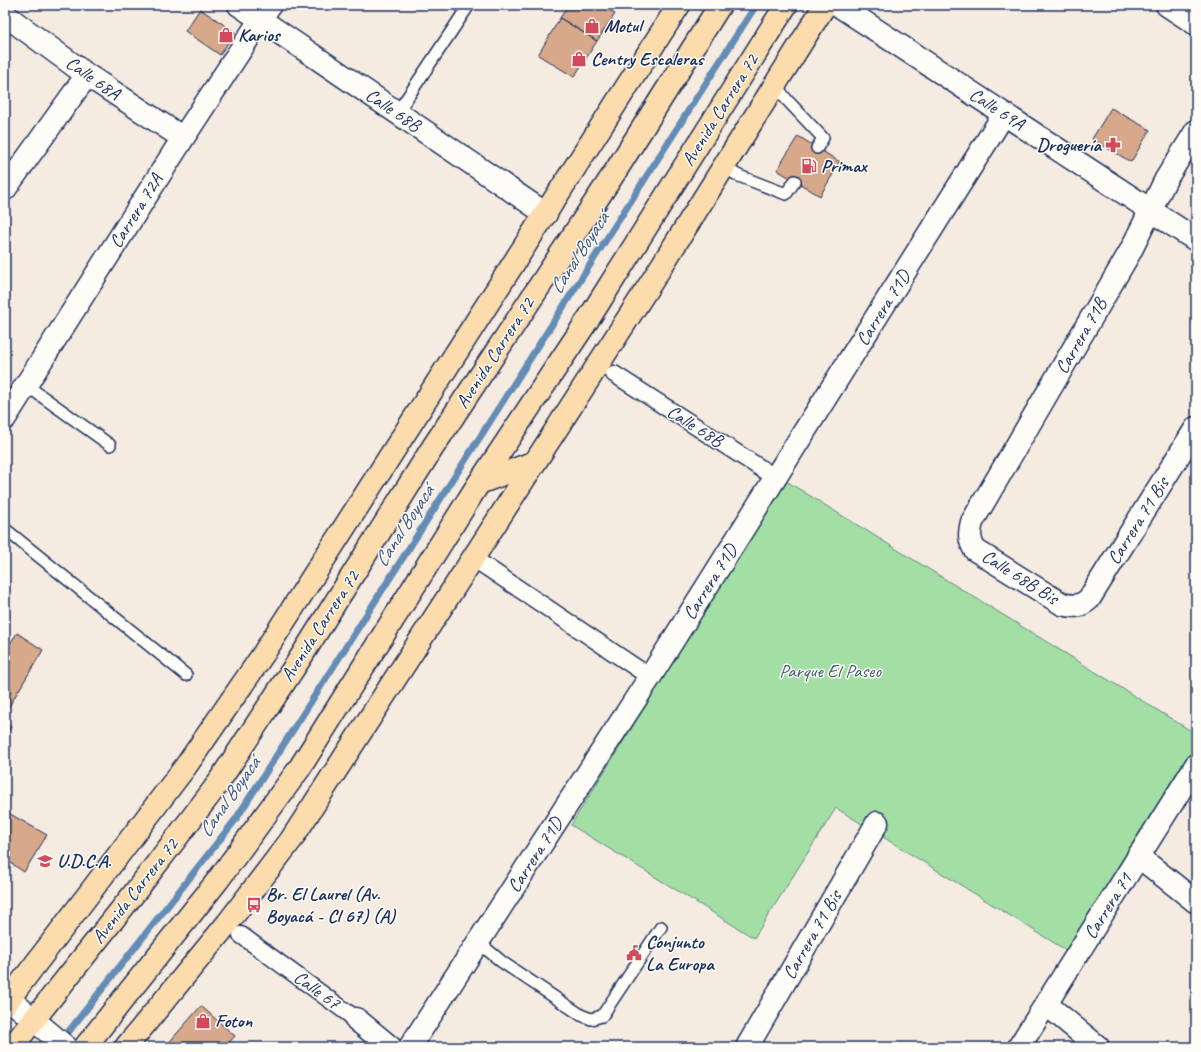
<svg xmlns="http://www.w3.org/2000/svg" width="1201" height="1052" font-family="Caveat,sans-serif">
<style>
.green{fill:#a3dfa5;stroke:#5f8782}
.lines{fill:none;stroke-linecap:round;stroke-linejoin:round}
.stream{stroke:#648db7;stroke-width:7}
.building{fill:#d7a889;stroke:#1b2f5e}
.service-casing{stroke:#1b2f5e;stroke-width:14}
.pedestrian-casing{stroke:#1b2f5e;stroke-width:19}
.minor-casing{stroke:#1b2f5e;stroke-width:25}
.tertiary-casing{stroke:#1b2f5e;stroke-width:25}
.trunk-casing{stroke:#1b2f5e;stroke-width:25}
.service{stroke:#fdfcf7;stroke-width:11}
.pedestrian{stroke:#fdfcf7;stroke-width:16}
.minor{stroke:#fdfcf7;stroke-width:22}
.tertiary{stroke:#fdfcf7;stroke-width:22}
.trunk{stroke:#fcdcac;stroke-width:22}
.labels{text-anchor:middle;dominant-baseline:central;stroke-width:3;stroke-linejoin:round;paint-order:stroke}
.poi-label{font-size:19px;font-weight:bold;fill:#1b2f5e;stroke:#fdfcf7;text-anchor:start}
.street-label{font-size:19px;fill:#1b2f5e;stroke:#fdfcf7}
.park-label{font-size:19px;fill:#3d5b70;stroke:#fdfcf7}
.water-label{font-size:20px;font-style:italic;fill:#395683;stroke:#fdfcf7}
</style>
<rect width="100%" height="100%" fill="#f5ebe1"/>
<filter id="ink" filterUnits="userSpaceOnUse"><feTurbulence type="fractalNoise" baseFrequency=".025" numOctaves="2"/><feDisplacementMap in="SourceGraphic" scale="8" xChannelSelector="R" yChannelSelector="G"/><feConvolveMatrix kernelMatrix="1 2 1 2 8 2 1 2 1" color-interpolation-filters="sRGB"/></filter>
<g filter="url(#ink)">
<path class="green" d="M786,481l410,253v14l-127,204 -233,-144 -82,130 -183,-113z"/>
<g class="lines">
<path class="stream" d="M62,1040l174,-221 520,-814"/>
</g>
<path class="building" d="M568,5h33l14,9 -18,27 -37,-23z
M200,9l35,23 -15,23 -35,-24z
M560,18l37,23 -23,36 -36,-22z
M1111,108l39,22 -19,32 -39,-23z
M798,136l42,26 -20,34 -43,-26z
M17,633l26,17 -38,63v-62z
M5,723l6,4 -6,10z
M5,811l42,24 -23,37 -19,-13z
M201,1006l34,30 -10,11h-60z"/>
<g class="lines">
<g class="service-casing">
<path id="service" d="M775,85l12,15 36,38 -6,10
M397,113l72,-108
M724,167l15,9 47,18 9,-13
M26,385l84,60
M5,529l181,146
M478,942l24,20 79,53 10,4 11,-3 59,-89"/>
</g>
<g class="pedestrian-casing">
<path id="pedestrian" d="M614,374l162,104
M473,558l177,119
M241,935l115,84"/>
</g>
<g class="minor-casing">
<path id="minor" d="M239,5l307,209
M5,15l82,60 96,63
M1196,131l-30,48 -36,73 -158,270c-3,12 -3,18 3,28l87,54c12,3 18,3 27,-5l107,-171
M5,189l82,-114
M5,418l178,-280 87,-133
M1138,856l58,46
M1046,1004l52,43
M356,1019l34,28
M410,1047l240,-370 354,-563
M747,1047l130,-224"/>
</g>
<g class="tertiary-casing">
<path id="tertiary" d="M838,5l358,235
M1167,5l29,19
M9,999l57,48
M1019,1047l177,-282"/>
</g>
<g class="trunk-casing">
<path id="trunk" d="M479,483l56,-21
M5,1004l181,-238 76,-110 417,-651
M12,1047l120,-151 82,-107 87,-132 132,-210 182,-275 105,-167
M85,1047l133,-167 81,-111 180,-286 112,-168 195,-310
M126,1047l101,-123 64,-84 363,-562 171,-273"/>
</g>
<use href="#service" class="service"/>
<use href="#pedestrian" class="pedestrian"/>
<use href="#minor" class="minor"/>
<use href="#tertiary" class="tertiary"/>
<use href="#trunk" class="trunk"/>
</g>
</g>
<defs>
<g id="shop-bare" transform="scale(1.2)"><path d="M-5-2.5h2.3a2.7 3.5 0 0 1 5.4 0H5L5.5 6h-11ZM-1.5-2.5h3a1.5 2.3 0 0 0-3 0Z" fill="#d1495b" stroke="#fdfcf7" stroke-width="2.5" paint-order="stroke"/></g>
<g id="pharmacy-bare" transform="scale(1.2)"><path d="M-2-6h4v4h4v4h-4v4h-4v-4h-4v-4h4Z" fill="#d1495b" stroke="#fdfcf7" stroke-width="2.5" paint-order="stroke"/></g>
<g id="fuel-bare" transform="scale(1.2)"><path d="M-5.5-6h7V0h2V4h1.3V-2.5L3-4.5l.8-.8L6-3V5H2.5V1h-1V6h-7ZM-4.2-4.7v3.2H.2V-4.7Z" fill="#d1495b" stroke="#fdfcf7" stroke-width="2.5" paint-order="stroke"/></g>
<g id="university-bare" transform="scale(1.2)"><path d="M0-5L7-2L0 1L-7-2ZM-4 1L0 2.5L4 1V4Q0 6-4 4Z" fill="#d1495b" stroke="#fdfcf7" stroke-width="2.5" paint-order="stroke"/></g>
<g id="bus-bare" transform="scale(1.2)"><path d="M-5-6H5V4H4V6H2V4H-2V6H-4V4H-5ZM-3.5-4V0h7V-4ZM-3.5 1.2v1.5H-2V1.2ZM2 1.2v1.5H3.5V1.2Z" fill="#d1495b" stroke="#fdfcf7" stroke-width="2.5" paint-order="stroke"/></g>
<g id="civic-bare" transform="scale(1.2)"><path d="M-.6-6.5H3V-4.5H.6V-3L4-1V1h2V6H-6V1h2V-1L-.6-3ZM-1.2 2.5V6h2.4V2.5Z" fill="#d1495b" stroke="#fdfcf7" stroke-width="2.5" paint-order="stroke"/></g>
</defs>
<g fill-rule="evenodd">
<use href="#shop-bare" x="592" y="26"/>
<use href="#shop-bare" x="226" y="35"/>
<use href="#shop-bare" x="579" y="59"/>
<use href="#pharmacy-bare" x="1113" y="145"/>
<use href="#fuel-bare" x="809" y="166"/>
<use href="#university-bare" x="45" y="861"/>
<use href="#bus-bare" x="254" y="905"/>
<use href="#civic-bare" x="634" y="953"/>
<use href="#shop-bare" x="203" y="1021"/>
</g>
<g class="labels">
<g class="poi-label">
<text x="604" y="26">Motul</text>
<text x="238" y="35">Karios</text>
<text x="591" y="59">Centry Escaleras</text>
<text x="1101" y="145" text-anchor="end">Droguería</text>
<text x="821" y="166">Primax</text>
<text x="57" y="861">U.D.C.A.</text>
<text x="266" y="894">Br. El Laurel (Av.<tspan x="266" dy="22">Boyacá - Cl 67) (A)</tspan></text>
<text x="646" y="942">Conjunto<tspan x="646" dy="22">La Europa</tspan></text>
<text x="215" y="1021">Foton</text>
</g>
<g class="street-label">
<text transform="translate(93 78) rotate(35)">Calle 68A</text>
<text transform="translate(997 109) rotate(33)">Calle 69A</text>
<text transform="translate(393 110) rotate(34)">Calle 68B</text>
<text transform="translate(720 110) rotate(-58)">Avenida Carrera 72</text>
<text transform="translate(136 211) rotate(-58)">Carrera 72A</text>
<text transform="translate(883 308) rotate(-58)">Carrera 71D</text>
<text transform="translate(1081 336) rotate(-60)">Carrera 71B</text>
<text transform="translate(495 353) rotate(-57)">Avenida Carrera 72</text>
<text transform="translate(695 426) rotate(32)">Calle 68B</text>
<text transform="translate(1138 521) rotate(-58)">Carrera 71 Bis</text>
<text transform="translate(1020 577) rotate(32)">Calle 68B Bis</text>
<text transform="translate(710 582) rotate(-58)">Carrera 71D</text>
<text transform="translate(320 626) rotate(-57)">Avenida Carrera 72</text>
<text transform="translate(535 855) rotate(-57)">Carrera 71D</text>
<text transform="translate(135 891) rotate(-52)">Avenida Carrera 72</text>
<text transform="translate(1108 906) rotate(-58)">Carrera 71</text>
<text transform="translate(812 935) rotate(-60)">Carrera 71 Bis</text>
<text transform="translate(317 990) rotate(36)">Calle 67</text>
</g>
<g class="park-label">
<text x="830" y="671">Parque El Paseo</text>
</g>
<g class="water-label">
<text transform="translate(579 253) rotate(-57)">Canal Boyacá</text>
<text transform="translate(404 526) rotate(-57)">Canal Boyacá</text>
<text transform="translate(229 797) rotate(-55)">Canal Boyacá</text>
</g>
</g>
<rect width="1201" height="1052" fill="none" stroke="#fdfcf7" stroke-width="20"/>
<rect x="10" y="10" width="1181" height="1032" fill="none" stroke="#1b2f5e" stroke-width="1.5" filter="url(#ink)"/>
</svg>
